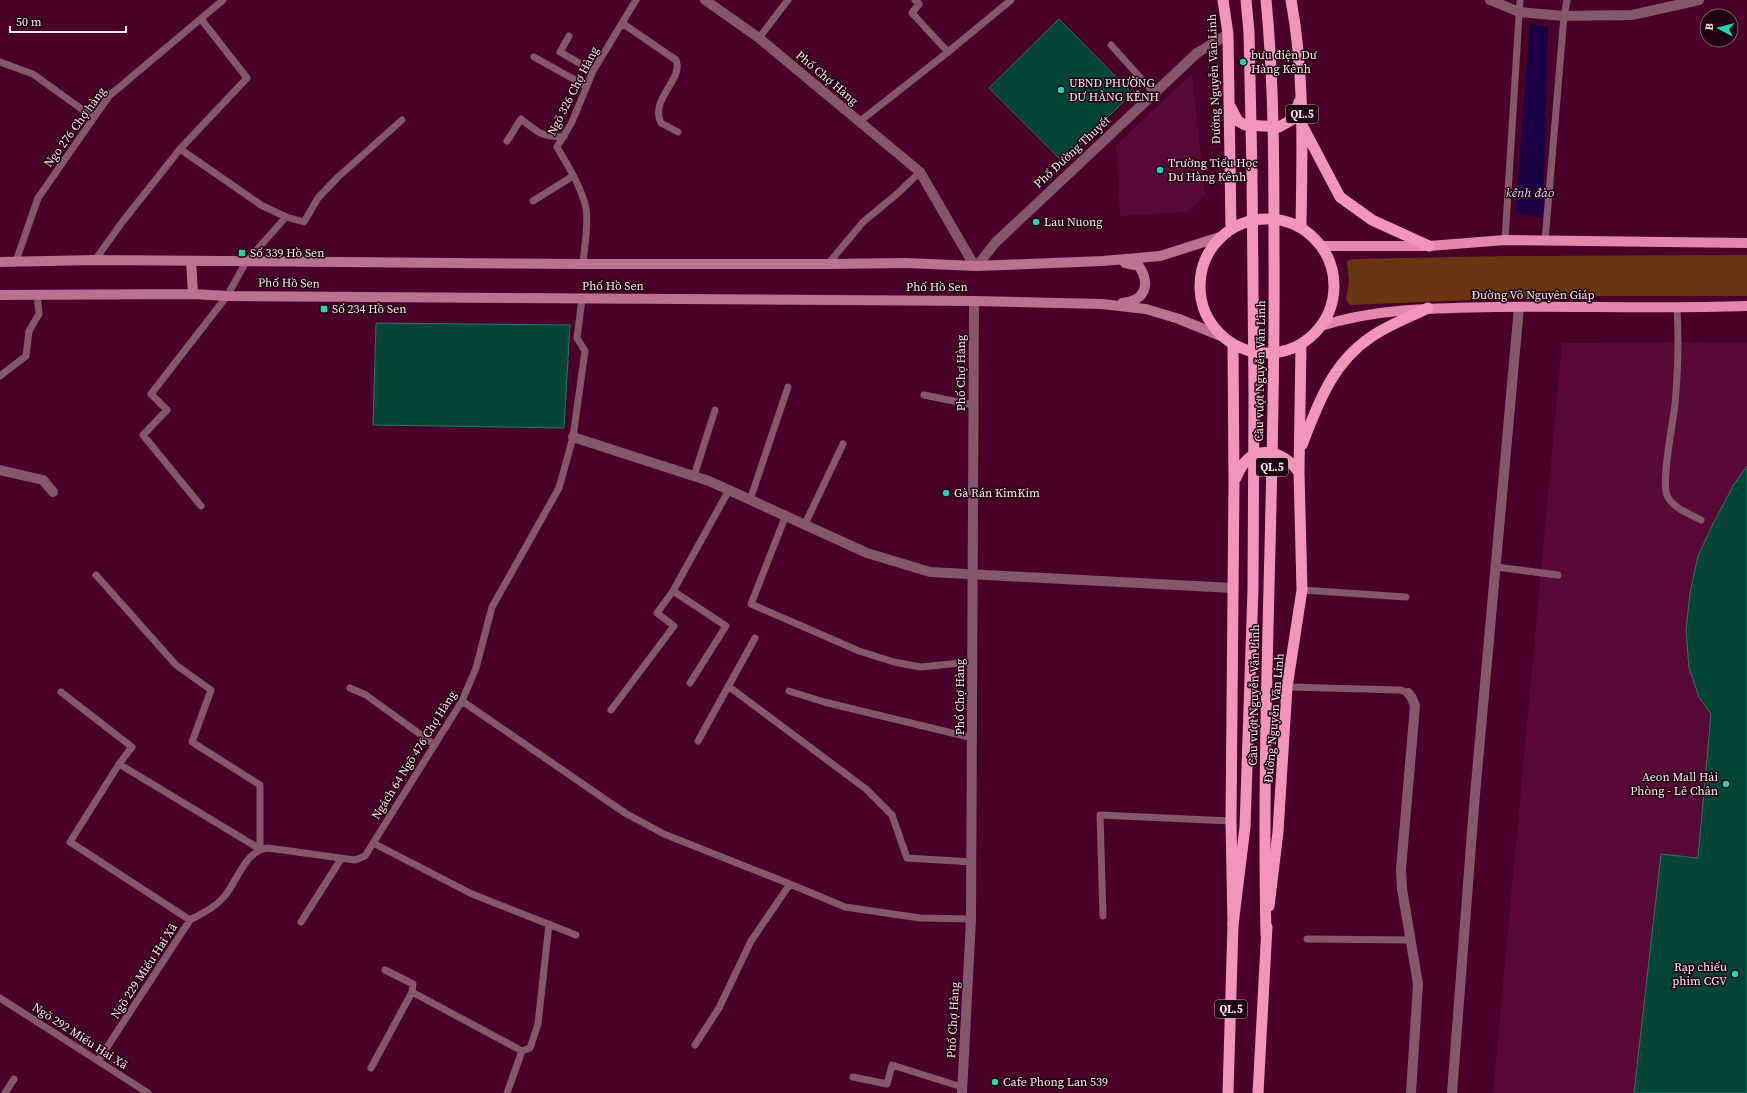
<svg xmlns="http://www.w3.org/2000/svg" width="1747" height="1093" font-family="'Source Serif 4',serif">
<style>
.built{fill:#580937}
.green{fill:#683712}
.water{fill:#1b0043}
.building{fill:#044538;stroke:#247965}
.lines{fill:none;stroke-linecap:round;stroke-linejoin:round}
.service{stroke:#85576a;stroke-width:7}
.minor{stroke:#85576a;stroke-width:10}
.tertiary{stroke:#85576a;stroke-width:10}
.secondary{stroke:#bb7291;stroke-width:10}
.primary{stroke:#e487af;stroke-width:10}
.trunk{stroke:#f195bc;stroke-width:11}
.trunk-bridge{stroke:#f195bc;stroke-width:11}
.poi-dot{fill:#21d5b0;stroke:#1f0310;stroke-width:1.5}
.labels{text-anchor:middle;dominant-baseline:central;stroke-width:3;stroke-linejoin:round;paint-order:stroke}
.shield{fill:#1f0310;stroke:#baa5ad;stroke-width:1}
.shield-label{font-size:11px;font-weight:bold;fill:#fceaf0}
.poi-label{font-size:12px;fill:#fceaf0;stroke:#1f0310;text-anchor:start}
.street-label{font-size:12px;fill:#fceaf0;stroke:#1f0310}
.water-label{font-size:13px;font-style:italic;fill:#ddd9f2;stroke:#1f0310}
</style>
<rect width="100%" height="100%" fill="#490129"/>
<path class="built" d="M1192,74l13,121 -18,17 -67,4 -4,-71z
M1747,342v751h-254l69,-750z"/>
<path class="green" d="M1747,255v41h-179l-217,9 -3,-2 -2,-4 3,-16 -2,-22 7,-2 152,-3z"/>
<path class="water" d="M1530,24l18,2 -5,192 -28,-6z"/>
<path class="building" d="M1059,19l73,74 -69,69 -74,-74z
M376,323l194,2 -6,103 -191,-3z
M1747,466v627h-113l27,-239 37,4 13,-144 -12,-17 -10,-29 -3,-38 4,-37 8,-37 16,-34 20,-38z"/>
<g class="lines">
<path class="service" d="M915,0l4,4 -7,9 36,39
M622,23l54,37c8,20 -27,39 -15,63l17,9
M569,36l-9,16 33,19
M759,38l29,-38
M1111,45l43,48
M534,57l52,29
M0,62l33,12 61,44
M859,122l89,-70 63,-52
M507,141l14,-22c16,12 22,20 43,17
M180,149l81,56 25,12
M533,201l40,-25
M1505,240l15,-240
M1545,241l19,-225 3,-16
M95,260l28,-39 57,-72 67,-71 -46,-59
M16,261l22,-63 71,-102 114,-96
M583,264c1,-17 6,-38 3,-56 -5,-22 -18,-42 -29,-61l15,-25 21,-51 43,-71
M828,264l35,-42 34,-28 23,-22
M1677,309c2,32 1,62 -2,95 -2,19 -14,77 -8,91 5,13 23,19 34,25
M0,376l26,-20 3,-25 10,-17 -2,-20
M924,395l49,10
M694,476l21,-66
M750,500l38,-113
M201,506l-58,-71 24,-25 -16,-16 76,-98 19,-34 40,-45 18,5 14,-24 20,-21 64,-57
M786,515l-35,89 108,47 35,11 26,5 52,-5
M805,524l38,-80
M1496,567l62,8
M96,575l80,90 35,25 -19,52 68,43v64
M1302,590l104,7
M690,683l36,-57 -53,-35 56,-101
M728,686l138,103 26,26 15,43 65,4
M1287,687l114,3 7,3
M350,688l16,7 69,50
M789,691l35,11 149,36
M61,692l71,55 -13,17
M462,701l163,112 39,21 126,50
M611,710l63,-84 -17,-13 16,-22
M698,741l57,-103
M373,843l99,51 104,41
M1103,916l-3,-101 131,6
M190,920l-120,-78 49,-78 141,85
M301,922l40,-63
M1307,939l103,1
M412,992l110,59
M0,998l148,95
M695,1045l24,-37 32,-67 39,-57 55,23 75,11 51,1
M98,1061l92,-141c13,-7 24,-12 34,-23 13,-15 21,-47 44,-49l87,12 10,-4 97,-155 14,-33 16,-61 67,-119 14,-51 12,-86 -8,-13 5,-39
M371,1068l41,-76 1,-8 -28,-14
M853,1077l34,7 5,-19 70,22
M5,1093l9,-14
M507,1093l15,-42 8,-3 8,-24 11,-100"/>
<path class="minor" d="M977,266l18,-23 202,-190 31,-19
M573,437l136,44 158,72 63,19 303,16
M0,470l43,10 10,12
M1408,693l4,5 3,8 -14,163 1,20 16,95 -7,109
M1452,1093l22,-287 45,-499"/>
<path class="tertiary" d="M705,0l54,38 161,134 54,93
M1490,0l29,12 45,4 68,-1 67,-15
M962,1093l9,-174 3,-618"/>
<path class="secondary" d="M191,261l2,33
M0,262l95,-2 488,4h245l78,-1 71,3 126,-5 57,-5 60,-19
M0,295l193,-1 34,2 747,5 128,3 44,5 33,10 42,17
M1122,303c23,-2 29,-18 17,-37l-14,-3"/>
<path class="primary" d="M1321,246h108l76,-6 242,3
M1321,326c56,-18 116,-18 174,-19 84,-1 168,2 252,-1"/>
<path class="trunk" d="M1223,0l5,34 3,194
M1291,0c14,75 11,152 10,228
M1230,106l8,15 7,4 34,2 14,-8 6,-17
M1303,127l37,70 32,23 57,26
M1200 286a67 67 0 1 1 134 0a67 67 0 1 1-134 0Z
M1302,445c16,-41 30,-82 69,-108 17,-12 39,-20 57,-29
M1236,478c13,-34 42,-32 63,-6
M1269,906l9,-74 9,-145 15,-97 -3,-118 2,-128
M1228,1093l5,-168 -2,-104 3,-339 -1,-137
M1258,1093l9,-166"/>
<path class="trunk-bridge" d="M1233,925l12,-98 8,-238 1,-194 -2,-221 -3,-142 -3,-32
M1266,935c-5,-229 10,-458 8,-686 0,-83 0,-167 -8,-249"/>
</g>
<g class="poi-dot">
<circle cx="1243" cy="62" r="4"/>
<circle cx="1061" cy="90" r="4"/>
<circle cx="1160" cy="170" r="4"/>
<circle cx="1036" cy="222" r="4"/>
<rect x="238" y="249" width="8" height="8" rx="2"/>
<rect x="320" y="305" width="8" height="8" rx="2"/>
<circle cx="946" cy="493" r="4"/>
<circle cx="1726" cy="784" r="4"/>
<circle cx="1735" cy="974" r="4"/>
<circle cx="995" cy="1082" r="4"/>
</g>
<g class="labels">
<g class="shield">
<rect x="1286" y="105" width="32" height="18" rx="3"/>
<rect x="1256" y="458" width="32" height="18" rx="3"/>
<rect x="1215" y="1000" width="32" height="18" rx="3"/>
</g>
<g class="shield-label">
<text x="1302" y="114">QL.5</text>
<text x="1272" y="467">QL.5</text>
<text x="1231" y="1009">QL.5</text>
</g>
<g class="poi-label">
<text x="1251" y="55">bưu điện Dư<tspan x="1251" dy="14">Hàng Kênh</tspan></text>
<text x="1069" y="83">UBND PHƯỜNG<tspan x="1069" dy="14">DƯ HÀNG KÊNH</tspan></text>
<text x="1168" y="163">Trường Tiểu Học<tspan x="1168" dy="14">Dư Hàng Kênh</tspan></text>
<text x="1044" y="222">Lau Nuong</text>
<text x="250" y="253">Số 339 Hồ Sen</text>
<text x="332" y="309">Số 234 Hồ Sen</text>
<text x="954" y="493">Gà Rán KimKim</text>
<text x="1718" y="777" text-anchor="end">Aeon Mall Hải<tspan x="1718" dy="14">Phòng - Lê Chân</tspan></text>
<text x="1727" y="967" text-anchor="end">Rạp chiếu<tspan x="1727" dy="14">phim CGV</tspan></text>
<text x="1003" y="1082">Cafe Phong Lan 539</text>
</g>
<g class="street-label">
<text transform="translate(827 78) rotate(40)">Phố Chợ Hàng</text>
<text transform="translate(1214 79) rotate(-92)">Đường Nguyễn Văn Linh</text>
<text transform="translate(573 91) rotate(-63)">Ngõ 326 Chợ Hàng</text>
<text transform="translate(75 127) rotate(-54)">Ngo 276 Chợ hàng</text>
<text transform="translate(1072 152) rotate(-43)">Phố Đường Thuyết</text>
<text transform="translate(289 283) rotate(1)">Phố Hồ Sen</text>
<text x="613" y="286">Phố Hồ Sen</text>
<text x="937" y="287">Phố Hồ Sen</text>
<text x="1533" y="295">Đường Võ Nguyên Giáp</text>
<text transform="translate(1260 371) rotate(-89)">Cầu vượt Nguyễn Văn Linh</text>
<text transform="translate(961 373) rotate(-90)">Phố Chợ Hàng</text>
<text transform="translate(1254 695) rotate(-89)">Cầu vượt Nguyễn Văn Linh</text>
<text transform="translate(960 697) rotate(-90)">Phố Chợ Hàng</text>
<text transform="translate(1274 718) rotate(-85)">Đường Nguyễn Văn Linh</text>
<text transform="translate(414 755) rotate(-58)">Ngách 64 Ngõ 476 Chợ Hàng</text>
<text transform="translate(144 971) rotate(-57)">Ngõ 229 Miếu Hai Xã</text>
<text transform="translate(953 1020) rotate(-87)">Phố Chợ Hàng</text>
<text transform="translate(80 1036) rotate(33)">Ngõ 292 Miếu Hai Xã</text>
</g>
<g class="water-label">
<text x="1530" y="192">kênh đào</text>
</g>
</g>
<g transform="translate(1719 28) rotate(277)"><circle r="19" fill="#1f0310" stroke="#775f6a"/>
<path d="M0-3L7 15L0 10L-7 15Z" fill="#21d5b0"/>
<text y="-6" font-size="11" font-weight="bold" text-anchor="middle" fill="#fceaf0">B</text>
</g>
<path d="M10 26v6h116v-6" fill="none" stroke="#fceaf0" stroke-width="2"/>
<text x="16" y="26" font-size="12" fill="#fceaf0" stroke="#1f0310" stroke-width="3" paint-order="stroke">50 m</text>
</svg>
